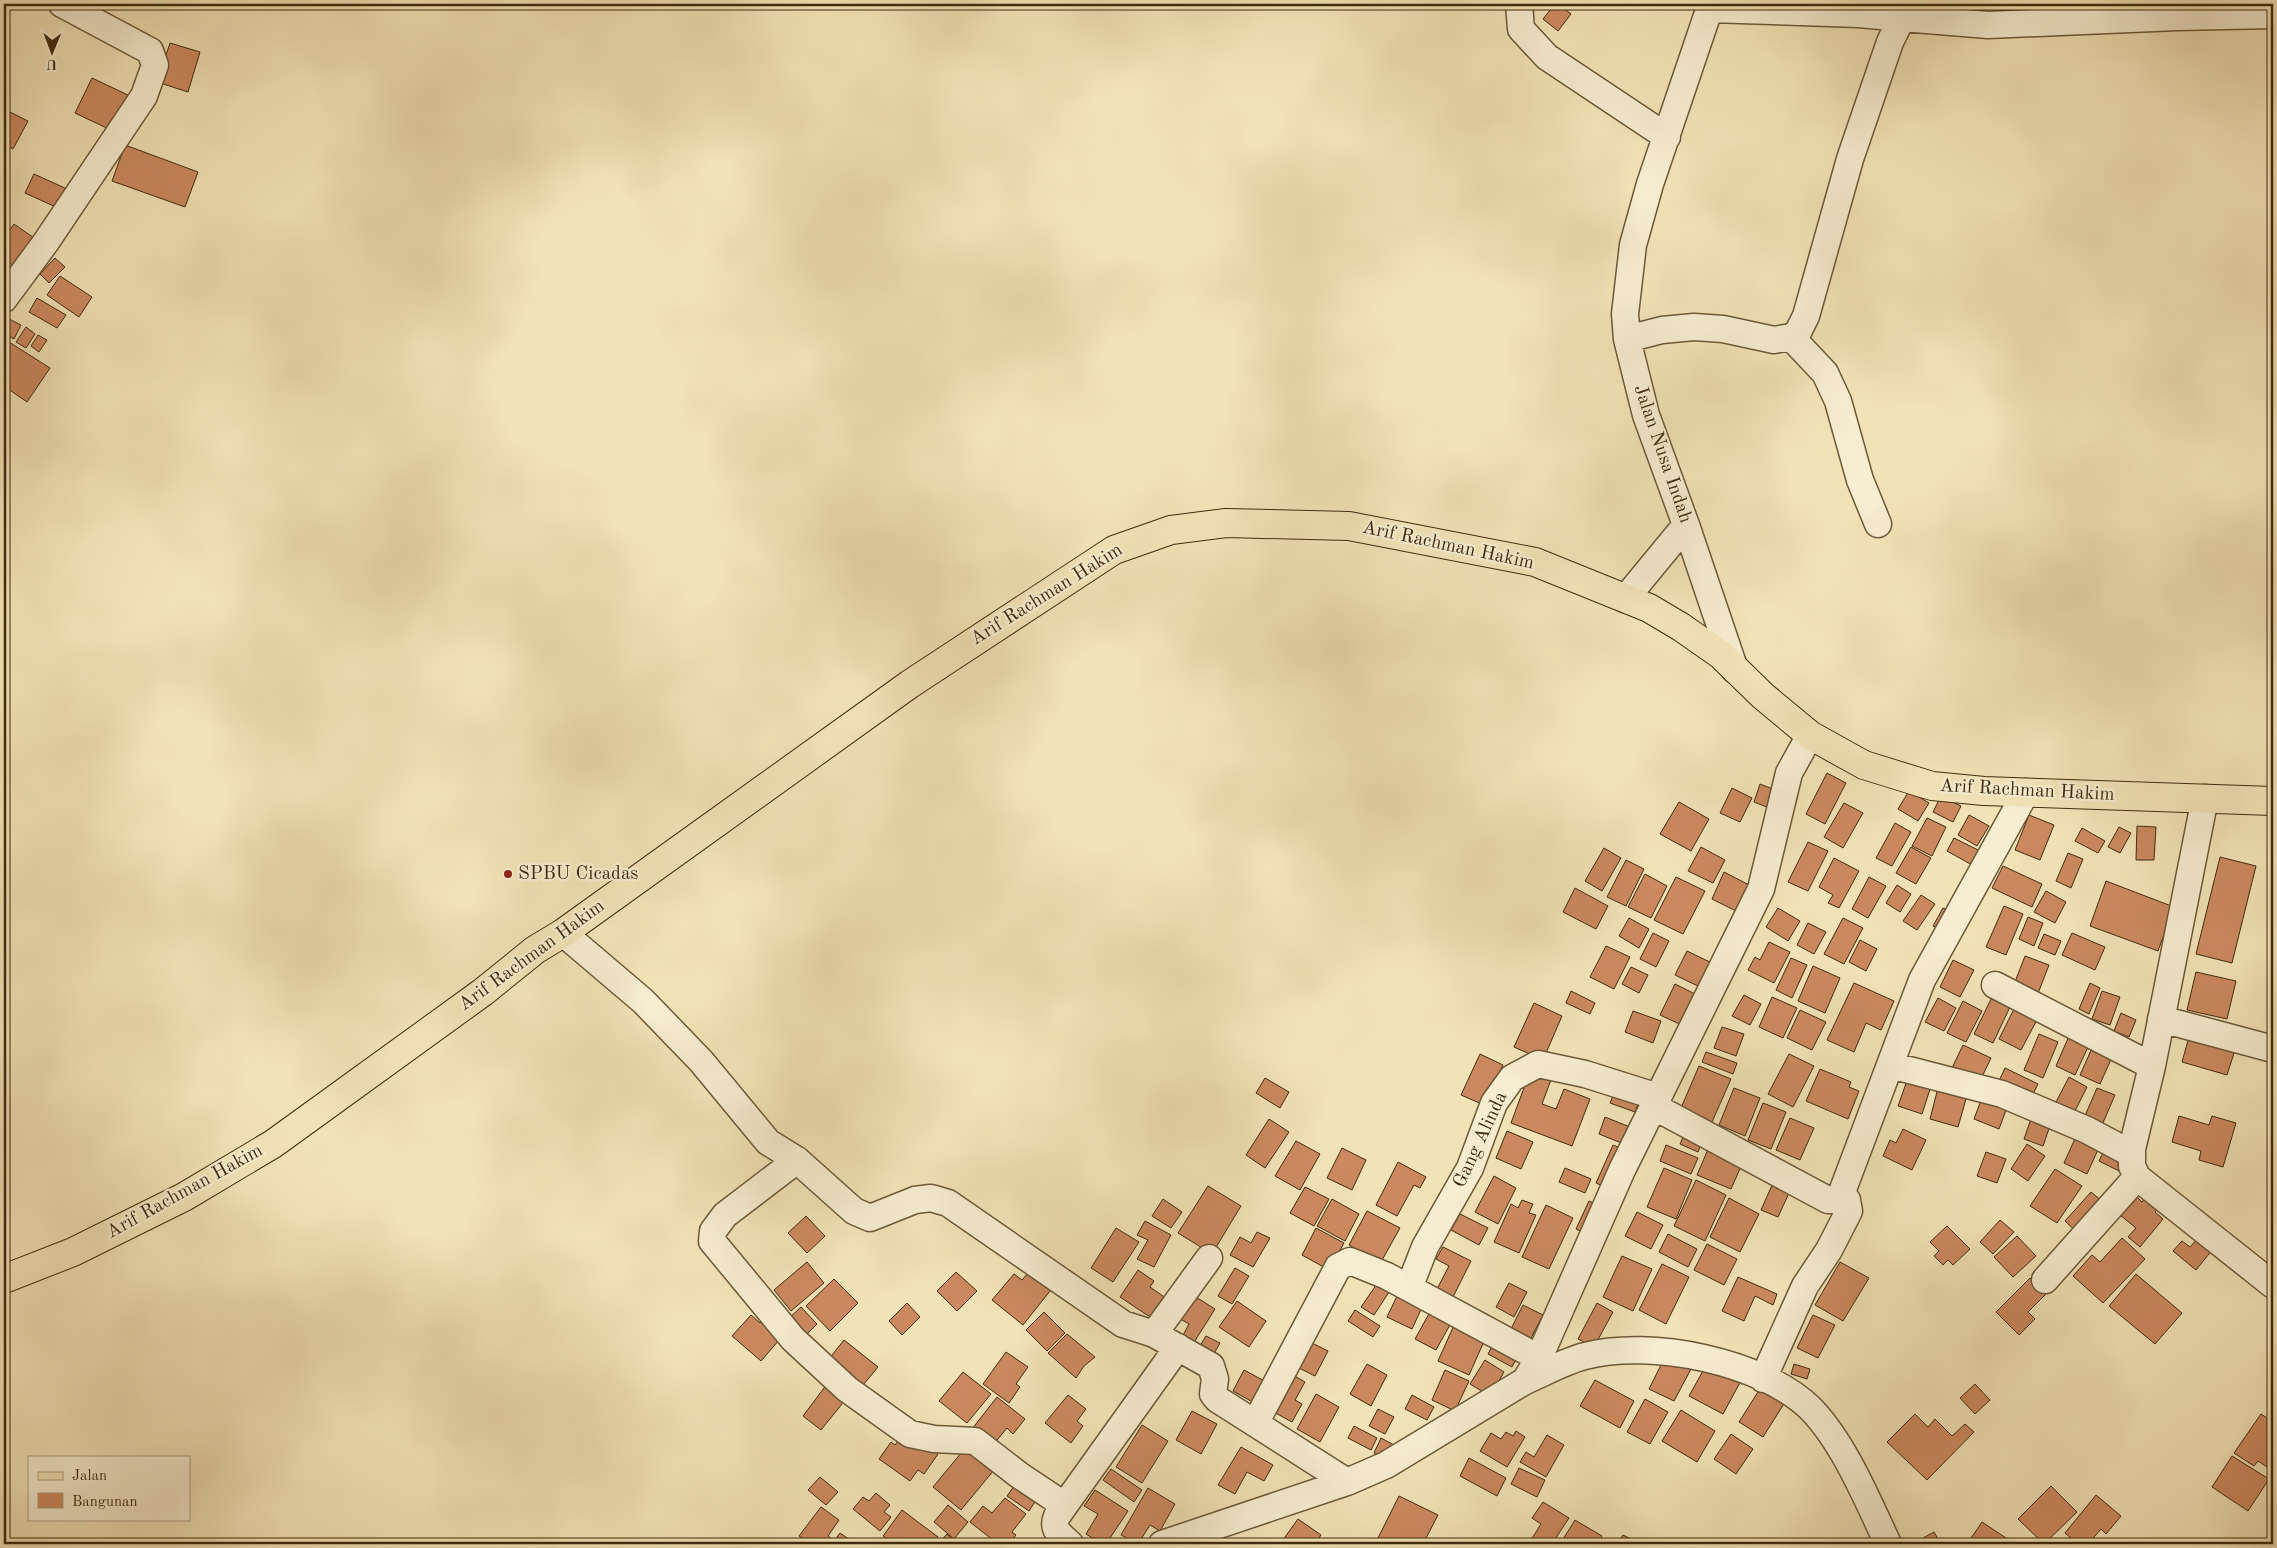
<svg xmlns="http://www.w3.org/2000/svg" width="2277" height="1548" font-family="'Old Standard TT',serif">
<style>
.building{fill:#cc895f;stroke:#3f2b0e}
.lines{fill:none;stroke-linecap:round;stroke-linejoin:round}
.minor-casing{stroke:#6c5938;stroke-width:29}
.major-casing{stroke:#3f2b0e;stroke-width:30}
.minor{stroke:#f7edd0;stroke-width:26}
.major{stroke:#f2e3b6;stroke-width:28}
.poi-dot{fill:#8f2418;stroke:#f7edd0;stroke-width:2}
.labels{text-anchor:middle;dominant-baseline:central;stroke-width:4.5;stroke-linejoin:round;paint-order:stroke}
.street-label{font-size:19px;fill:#3f2b0e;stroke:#f7edd0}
.poi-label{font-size:19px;fill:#3f2b0e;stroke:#f7edd0;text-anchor:start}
</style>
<rect width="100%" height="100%" fill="#f2e3b6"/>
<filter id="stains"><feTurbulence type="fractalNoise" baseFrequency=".004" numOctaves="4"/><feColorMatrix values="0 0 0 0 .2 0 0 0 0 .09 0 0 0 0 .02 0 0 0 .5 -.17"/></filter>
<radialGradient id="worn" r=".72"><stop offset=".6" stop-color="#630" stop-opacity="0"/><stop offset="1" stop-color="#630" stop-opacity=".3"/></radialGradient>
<path class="building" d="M1555,4h3l13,10 -13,17 -15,-12z
M170,43l30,9 -12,40 -31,-10z
M92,78l38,18 -17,35 -38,-18z
M4,109l24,12 -15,28 -9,-5z
M125,145l73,27 -13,35 -73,-26z
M34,174l33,15 -9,19 -33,-15z
M14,224l23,16 -19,29 -14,-10v-21z
M55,258l10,9 -16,16 -9,-9z
M60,276l32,21 -13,20 -32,-22z
M37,298l29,17 -9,13 -28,-16z
M5,317l16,8 -7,14 -10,-5z
M26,327l9,7 -9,14 -10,-6z
M38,335l9,5 -8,12 -8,-6z
M9,342l41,26 -23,34 -23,-16v-37z
M1827,773l19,10 -21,41 -19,-10z
M1760,784l23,9 -6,18 -23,-9z
M1732,788l20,10 -12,24 -20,-9z
M1909,791l20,12 -11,18 -20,-12z
M1941,796l20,10 -8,16 -20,-10z
M1679,802l30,17 -18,32 -31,-17z
M1844,803l19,10 -20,35 -19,-11z
M1969,815l20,11 -12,20 -19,-11z
M2029,815l25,10 -14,35 -25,-10z
M1927,818l19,9 -14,29 -20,-10z
M1895,823l16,9 -19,34 -16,-8z
M2137,826l19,1 -2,33h-18z
M2119,827l12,6 -11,20 -12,-6z
M2082,828l23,13 -7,12 -23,-12z
M1954,838l28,14 -8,14 -27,-15z
M1808,842l20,9 -20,40 -20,-9z
M1701,847l24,13 -12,23 -25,-12z
M1911,847l20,11 -15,26 -20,-11z
M1604,848l17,10 -19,33 -17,-10z
M2068,853l15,6 -12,29 -15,-7z
M2220,857l36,9 -24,97 -36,-9z
M1834,858l25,13 -20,37 -11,-5 5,-8 -14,-8z
M1626,860l18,9 -18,37 -19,-9z
M2003,866l39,18 -10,23 -40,-19z
M1724,872l27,14 -13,26 -26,-13z
M1645,874l22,12 -16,32 -23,-11z
M1676,877l29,14 -22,43 -29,-14z
M1869,877l17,9 -18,32 -16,-9z
M2106,881l68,26 -16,44 -68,-25z
M1897,885l14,9 -11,18 -14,-9z
M1575,888l33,18 -12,23 -33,-17z
M2046,891l20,11 -11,21 -21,-11z
M1921,895l14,9 -18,26 -14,-9z
M2004,906l19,8 -17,41 -20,-8z
M1778,908l22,13 -12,20 -22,-14z
M1943,908l10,5 -10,18 -10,-5z
M2028,917l15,6 -9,23 -15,-7z
M1629,918l20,11 -10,19 -20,-12z
M1843,918l20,10 -19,36 -20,-10z
M1808,923l18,9 -12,22 -17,-9z
M1653,933l16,8 -13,26 -16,-8z
M2072,933l33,14 -10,23 -33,-15z
M2044,934l17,7 -6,14 -17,-7z
M1860,940l17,9 -11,22 -17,-9z
M1769,942l21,10 -16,31 -26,-13 7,-13 5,3z
M1606,946l24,11 -16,32 -24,-12z
M1687,951l29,14 -12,24 -29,-14z
M2025,956l24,9 -12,31 -24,-9z
M1791,958l16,7 -15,33 -16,-8z
M1953,960l21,10 -14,27 -20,-10z
M1813,966l27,12 -15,35 -27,-12z
M1631,967l17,8 -9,18 -17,-9z
M2196,972l40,9 -9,38 -40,-9z
M1854,983l40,18 -13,29 -15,-7 -12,29 -27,-12z
M2090,983l10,5 -11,26 -10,-5z
M1675,984l26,13 -15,30 -26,-12z
M1571,991l24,12 -5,11 -24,-11z
M2102,991l18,6 -10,28 -18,-6z
M1744,995l17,9 -11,21 -18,-9z
M1772,997l25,11 -14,30 -24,-11z
M1938,998l18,10 -12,23 -19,-9z
M1991,999l19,8 -17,36 -19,-9z
M1963,1001l19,10 -16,31 -19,-9z
M1534,1003l28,13 -19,44 -29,-13z
M2016,1005l23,11 -18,34 -22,-11z
M1800,1010l26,12 -14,28 -25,-12z
M1633,1011l28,10 -8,22 -28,-11z
M2121,1013l15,7 -7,17 -15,-6z
M1722,1027l22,7 -8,22 -22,-8z
M2039,1034l19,8 -15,36 -19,-8z
M2069,1036l20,9 -14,30 -19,-9z
M2189,1037l46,13 -8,25 -45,-13z
M1963,1045l28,13 -12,25 -28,-13z
M2093,1046l20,9 -13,29 -20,-9z
M1706,1052l31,11 -4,11 -31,-12z
M1480,1054l23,11 -19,40 -23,-10z
M1789,1054l25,12 -21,41 -25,-13z
M1699,1066l32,13 -19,43 -31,-14z
M2005,1068l33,16 -7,14 -33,-15z
M1531,1069l21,8 -10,27 14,5 8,-20 26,10 -18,47 -61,-23z
M1820,1069l31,13 -2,5 10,4 -11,28 -42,-18z
M1909,1075l23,8 -10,31 -24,-8z
M2069,1077l18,10 -13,26 -19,-9z
M1265,1078l24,14 -9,16 -24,-15z
M1939,1084l29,8 -10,35 -28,-8z
M1617,1086l24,10 -6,16 -25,-9z
M1734,1088l26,10 -15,38 -26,-11z
M2097,1088l18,7 -13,30 -18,-7z
M1983,1095l25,10 -9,24 -25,-10z
M1763,1103l23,9 -15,37 -23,-9z
M2033,1113l19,7 -9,26 -19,-7z
M2179,1116l30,9 3,-9 24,7 -13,44 -24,-7 2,-9 -29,-9z
M1605,1117l30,12 -6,17 -30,-12z
M1790,1118l24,10 -14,32 -24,-10z
M1269,1119l20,13 -24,36 -19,-13z
M1903,1129l23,11 -14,30 -29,-14 7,-16 6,3z
M1686,1130l18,7 -6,15 -18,-8z
M1507,1131l26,11 -12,27 -25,-11z
M2078,1132l23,11 -14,31 -23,-11z
M1296,1141l24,13 -20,36 -25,-14z
M2027,1144l18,12 -17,25 -17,-12z
M1613,1145l14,6 -17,38 -14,-6z
M1666,1145l32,13 -7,16 -31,-13z
M2107,1145l20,9 -8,17 -20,-10z
M1709,1147l34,15 -12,27 -34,-14z
M1342,1148l24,12 -14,30 -25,-12z
M1986,1152l20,7 -9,24 -20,-7z
M1398,1162l28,15 -6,11 -6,-3 -17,31 -21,-11z
M1565,1168l26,11 -6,14 -26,-11z
M1664,1168l28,12 -16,39 -29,-12z
M2055,1169l27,17 -25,37 -27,-17z
M1494,1176l22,12 -18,36 -23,-12z
M1696,1180l30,15 -21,46 -31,-15z
M1773,1183l17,8 -12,26 -17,-7z
M1208,1186l33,20 -29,48 -34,-21z
M1305,1187l24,12 -15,27 -24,-13z
M2091,1192l17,14 -27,30 -16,-15z
M2149,1193l13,12 -7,7 8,7 -23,28 -12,-10 8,-9 -16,-13 16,-19 6,6z
M1729,1198l30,16 -19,38 -30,-15z
M1163,1199l19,13 -11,16 -19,-12z
M1332,1199l27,15 -14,27 -28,-15z
M1522,1200l11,4 -4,9 7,2 -17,38 -25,-11 17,-38 7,4z
M1589,1201l13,6 -12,28 -14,-6z
M1546,1205l27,13 -24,51 -27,-12z
M1367,1211l33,17 -19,34 -32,-17z
M1637,1212l26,13 -12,24 -26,-13z
M1460,1214l28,14 -9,17 -28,-15z
M806,1216l19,20 -18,17 -19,-20z
M2000,1220l14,12 -21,22 -13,-12z
M1145,1221l26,14 -17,32 -17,-8 11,-19 -11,-5z
M1947,1226l23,23 -17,16 -5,-5 -5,5 -9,-9 5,-5 -9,-9z
M1116,1228l23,14 -26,40 -22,-14z
M1316,1228l28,15 -15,27 -27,-15z
M1257,1232l13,6 -17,29 -23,-12 10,-18 11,6z
M1668,1234l29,15 -9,18 -29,-15z
M2017,1236l19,20 -23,21 -19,-20z
M2199,1237l14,12 -17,21 -23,-19 9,-10 8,6z
M2122,1238l23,21 -42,44 -30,-27 19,-21 8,7z
M1707,1244l30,15 -13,26 -30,-15z
M1443,1247l28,14 -18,36 -16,-8 12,-23 -13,-7z
M1622,1256l30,13 -19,42 -30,-14z
M807,1262l17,21 -33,28 -17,-21z
M1840,1262l29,16 -26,43 -28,-16z
M1662,1264l27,13 -23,47 -27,-14z
M1032,1268l22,18 -31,39 -31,-25 22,-26 8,6z
M1235,1268l14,8 -17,28 -14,-8z
M1138,1270l16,11 -4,6 20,14 -14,20 -36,-24z
M956,1272l21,19 -20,20 -20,-20z
M2136,1274l46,39 -27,31 -46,-38z
M1738,1277l39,17 -4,11 -18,-9 -11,25 -22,-10z
M2030,1278l16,16 -18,18 7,7 -16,16 -23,-23z
M834,1279l24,24 -28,28 -24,-25z
M1379,1281l12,8 -17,26 -13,-8z
M1509,1283l18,9 -13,25 -18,-10z
M1399,1292l25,11 -12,26 -25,-12z
M1191,1294l24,15 -22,35 -11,-7 7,-13 -12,-7z
M1237,1301l29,20 -17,26 -30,-20z
M907,1303l13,14 -18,18 -13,-14z
M1597,1303l16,9 -19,35 -16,-8z
M1523,1305l20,10 -12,23 -20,-9z
M801,1307l16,17 -13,13 -17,-17z
M1355,1310l25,16 -7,11 -25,-16z
M1044,1312l21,21 -18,18 -21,-21z
M1430,1312l21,11 -15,27 -21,-11z
M751,1315l9,8 4,-4 16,20 -19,22 -29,-25z
M1813,1315l22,10 -17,33 -21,-10z
M1455,1323l31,14 -17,38 -31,-14z
M1067,1334l28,23 -11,9 -8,12 -28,-25z
M1206,1336l14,7 -9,16 -14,-8z
M1496,1339l24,13 -8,15 -24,-13z
M844,1340l34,27 -20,24 -33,-27z
M1312,1343l16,8 -13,25 -16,-8z
M1006,1352l22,15 -12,17 4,3 -11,16 -26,-19z
M1665,1357l26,12 -17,32 -25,-12z
M1485,1360l19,12 -14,24 -20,-12z
M1709,1360l34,17 -20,37 -34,-18z
M1367,1364l20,11 -16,31 -21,-12z
M1794,1364l16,5 -3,10 -16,-5z
M1244,1370l26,14 -12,21 -25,-14z
M1445,1370l24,11 -14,30 -23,-11z
M963,1372l28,22 -24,29 -28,-22z
M1293,1375l12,7 -10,18 7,4 -10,18 -20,-11z
M1595,1380l39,21 -14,27 -40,-22z
M827,1384l19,15 -25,31 -18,-14z
M1763,1384l24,15 -24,38 -24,-15z
M1975,1384l15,16 -15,14 -15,-16z
M1316,1394l23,13 -19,35 -23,-13z
M1068,1395l18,14 -9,12 6,5 -12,17 -26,-20z
M1412,1395l22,12 -7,13 -22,-11z
M997,1397l28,22 -12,15 -6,-6 -14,17 -21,-16z
M1645,1399l23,13 -18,32 -23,-12z
M1378,1409l16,8 -9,17 -16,-8z
M1681,1410l34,21 -18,31 -35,-21z
M1192,1411l25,13 -16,30 -25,-14z
M1915,1414l13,13 7,-8 17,17 13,-12 9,8 -47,48 -40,-38z
M2261,1414l12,8v49l-15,-10 -4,5 -20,-13z
M1142,1425l26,16 -26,42 -26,-16z
M1354,1426l23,12 -6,12 -23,-12z
M1516,1431l9,6 -18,30 -27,-16 11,-18 10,6 5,-7 7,4z
M905,1432l33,22 -14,20 -6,-4 -8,11 -31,-22 12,-17 4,3z
M1731,1434l22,15 -17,25 -22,-15z
M1547,1435l17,10 -18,32 -26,-15 6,-10 8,5z
M1381,1438l13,7 -7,14 -13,-6z
M971,1441l28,23 -38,46 -28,-23z
M1241,1447l32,18 -9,16 -17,-9 -12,22 -17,-9z
M2232,1456l37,23 -21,32 -36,-24z
M1469,1458l37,20 -9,18 -37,-20z
M1519,1468l26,12 -8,17 -26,-13z
M1111,1469l31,21 -8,12 -31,-22z
M820,1477l18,15 -12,13 -18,-15z
M1017,1482l21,15 -9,14 -22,-15z
M2051,1486l26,26 -33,32 -26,-25z
M1148,1488l27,16 -15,27 -10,-6 -12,19 -17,-9z
M1095,1490l33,21 -22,33h-4l-16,-10 12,-20 -14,-8z
M876,1493l14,12 -6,7 7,5 -11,14 -27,-22 10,-12 6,4z
M2096,1495l25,21 -15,18 -5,-5 -13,15h-10l-13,-11z
M1399,1496l39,19 -15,29h-43l-4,-2z
M1005,1498l21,16 -14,18 4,3 -7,9h-11l-28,-22 13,-16 9,7z
M1543,1502l26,16 -17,26h-13l-8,-4 10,-16 -9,-6z
M948,1505l20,17 -14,17 -20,-17z
M821,1507l18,13 -11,16 5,4 -3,4h-19l-12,-8z
M902,1510l36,27 -5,7h-19l-3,-2 -2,2h-15l-11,-8z
M1298,1519l23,16 -6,9h-35z
M1575,1520l27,16 -5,8h-37z
M1982,1522l27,18 -3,4h-39z
M1934,1532l7,12h-15l-3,-6z
M840,1533l16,11h-24z
M947,1534l12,10h-21z
M1623,1535l18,9h-24z"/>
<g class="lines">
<g class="minor-casing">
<path id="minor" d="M1519,4l2,25 26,28 120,80
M1711,4l-61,180 -17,61 -8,69 2,25 19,76 40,110 49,145
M1902,18l86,7 189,-8 96,-2
M4,299l42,-57 98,-146 11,-31 -5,-14 -88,-47
M1791,337l34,36 13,28 22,79 18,44
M1627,339l35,-9 32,-3 29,2 51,11 17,-3 7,-5 8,-16 44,-157 40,-117 12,-24 -43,-4 -150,-5
M1625,599l61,-74
M2205,798l-53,268 -20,83v17l5,11 136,108
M563,933l80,68 58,60 67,81 29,18 57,51 16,7 45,-18 16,-2 17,5 175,121 31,10 57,32 4,13 -2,15 4,5 130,83
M1995,985l157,81
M2161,1019l112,30
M1890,1065l112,29 85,36 45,24
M1653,1106l175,94h11l83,-220 104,-188
M797,1160l-72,55 -12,16 -1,10 81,98 54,50 63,45 24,5 41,2 44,34 45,30
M2045,1280l92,-103
M1409,1288l16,-41 45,-79 24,-65 18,-25 26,-14 47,10 73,23
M1154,1334l55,-76
M1763,1379l42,-93 24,-36 20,-39 -2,-11 -5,-4
M1525,1381c19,-8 40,-20 60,-25 66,-17 177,5 226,53 33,34 57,92 77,135
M1256,1422l82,-155 12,-6 37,15 152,82
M1070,1544c-9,-9 -19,-14 -13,-28l121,-169
M1162,1544l185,-62 39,-17 139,-84 14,-23 83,-188 139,-281 28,-116 21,-38"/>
</g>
<g class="major-casing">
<path id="major" d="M4,1279l69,-27 111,-55 89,-53 210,-152 52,-42 28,-17 347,-249 204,-134 57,-20 55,-7 123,3 186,36 114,46 32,19 40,28 42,41 47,39 54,30 68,21 52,5 289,10"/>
</g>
<use href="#minor" class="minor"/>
<use href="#major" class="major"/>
</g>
<circle class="poi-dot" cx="508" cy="874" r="5"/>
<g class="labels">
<g class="street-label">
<text transform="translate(1662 454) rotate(71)">Jalan Nusa Indah</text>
<text transform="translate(1448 546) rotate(12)">Arif Rachman Hakim</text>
<text transform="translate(1047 595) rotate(-32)">Arif Rachman Hakim</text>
<text transform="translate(2027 791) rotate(3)">Arif Rachman Hakim</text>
<text transform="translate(532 956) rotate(-36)">Arif Rachman Hakim</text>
<text transform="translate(1481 1140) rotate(-65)">Gang Alinda</text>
<text transform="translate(185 1192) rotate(-29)">Arif Rachman Hakim</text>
</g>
<g class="poi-label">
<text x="518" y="874">SPBU Cicadas</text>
</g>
</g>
<rect width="2277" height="1548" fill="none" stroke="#f2e3b6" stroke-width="20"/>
<rect x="5" y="5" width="2267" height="1538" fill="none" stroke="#3f2b0e" stroke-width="2.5"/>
<rect x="10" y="10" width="2257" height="1528" fill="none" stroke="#3f2b0e"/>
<rect x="28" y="1456" width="162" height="65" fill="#f7edd0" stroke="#ad9f82"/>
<rect x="38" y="1472" width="25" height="8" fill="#f2e3b6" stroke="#ad9f82"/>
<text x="72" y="1480" font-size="15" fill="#3f2b0e">Jalan</text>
<rect x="38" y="1493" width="25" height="15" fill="#cc895f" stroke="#ad9f82"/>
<text x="72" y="1506" font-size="15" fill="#3f2b0e">Bangunan</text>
<g transform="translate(52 52) rotate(181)" stroke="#f7edd0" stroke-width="4" paint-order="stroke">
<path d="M0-4L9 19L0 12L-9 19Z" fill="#3f2b0e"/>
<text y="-8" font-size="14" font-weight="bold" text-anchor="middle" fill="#3f2b0e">U</text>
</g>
<rect width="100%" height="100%" filter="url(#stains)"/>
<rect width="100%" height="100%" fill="url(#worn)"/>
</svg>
